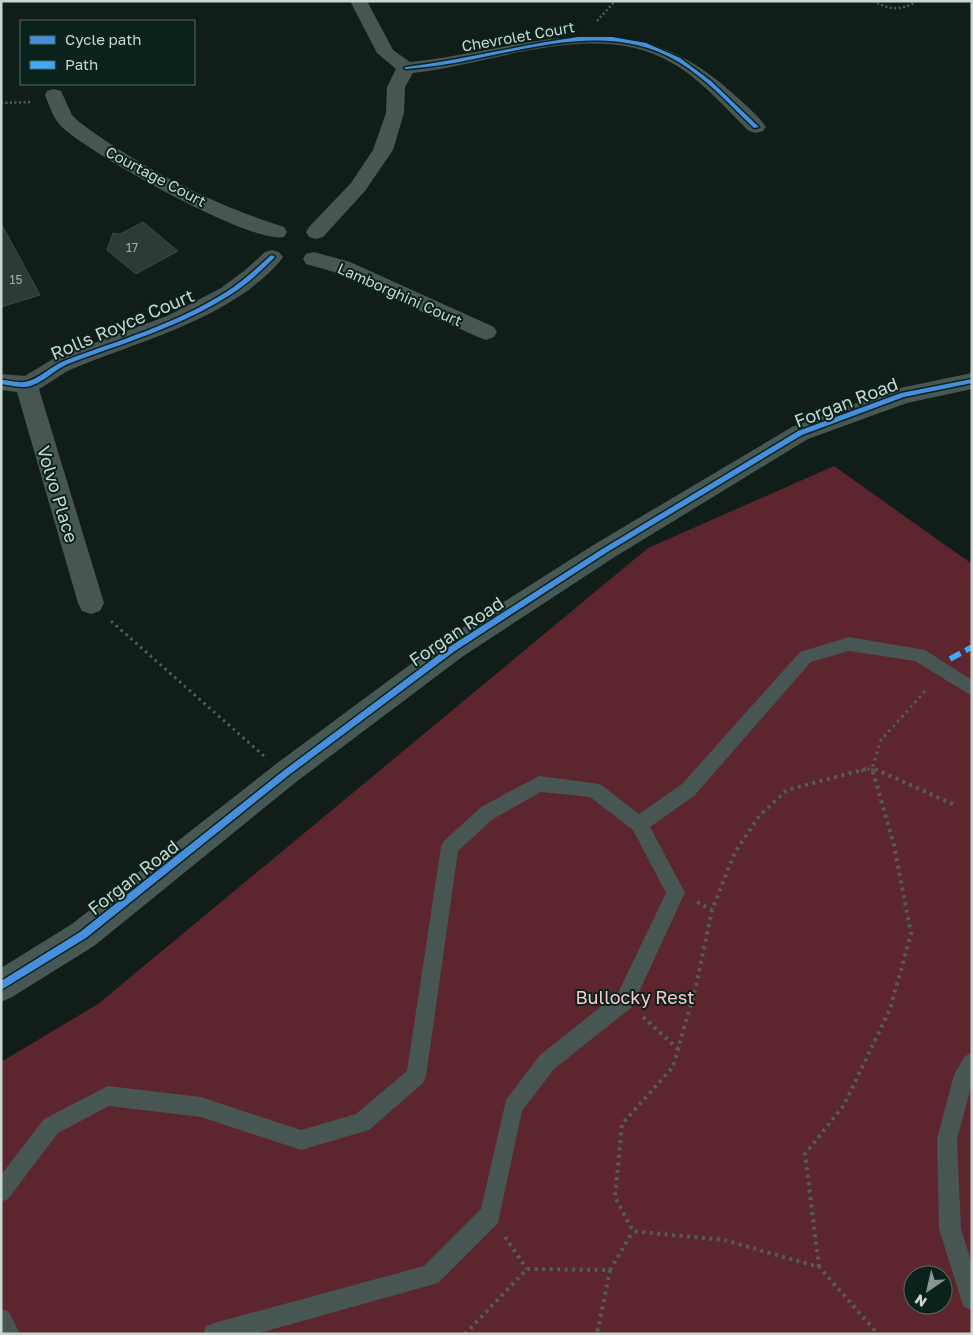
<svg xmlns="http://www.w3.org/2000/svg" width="973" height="1335" font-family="'Golos Text',sans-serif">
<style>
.green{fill:#5d252d;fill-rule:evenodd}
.building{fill:#2d3a37;stroke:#3d4744}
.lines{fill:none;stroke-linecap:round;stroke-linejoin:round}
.path-far2{stroke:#515d5a;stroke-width:2.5;stroke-dasharray:2 2.5;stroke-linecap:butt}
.path-far1{stroke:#515d5a;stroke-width:3;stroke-dasharray:2.5 4;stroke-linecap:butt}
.path{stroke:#515d5a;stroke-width:4;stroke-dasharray:3 4.5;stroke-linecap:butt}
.lane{fill:#475652;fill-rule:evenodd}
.street{fill:#475652;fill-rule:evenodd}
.secondary{fill:#475854;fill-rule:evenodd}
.quiet{stroke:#3fa9f5;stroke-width:5.5;stroke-dasharray:12 5.5;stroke-linecap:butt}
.cycleway-casing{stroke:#0b221c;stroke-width:3}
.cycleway{fill:#468fdf;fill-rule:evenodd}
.labels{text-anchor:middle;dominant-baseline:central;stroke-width:4;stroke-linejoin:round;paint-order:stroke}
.far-number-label{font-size:12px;fill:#a2b0ab}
.far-street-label{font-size:15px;fill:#c9d7d2;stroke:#0b221c}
.street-label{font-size:18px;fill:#c9d7d2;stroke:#0b221c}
.park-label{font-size:18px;fill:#fdc9cc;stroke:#0b221c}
</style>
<rect width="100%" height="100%" fill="#101d19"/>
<path class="green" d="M834,466l138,98v770h-971v-272l97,-58 550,-456zM913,1275h30v30h-30z"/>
<path class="building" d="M143,222l35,29 -42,23 -29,-24 6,-17 7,1z
M1,223l39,72 -39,12z"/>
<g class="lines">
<path class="path-far2" d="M873,1c17,9 27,10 44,0
M597,21l18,-20
M1,103l29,-1"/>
<path class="path-far1" d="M111,621l153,135
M861,771l11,-3 9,-28 47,-52
M873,771l-1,-3 6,3"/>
<path class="path" d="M866,769l-79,21 -27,25 -25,37 -23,58 -16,76 -23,81 -51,57 -7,73 18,34 91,9 95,27 59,67
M875,769l82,37
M697,902l15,8
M643,1017l35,32
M505,1237l22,32
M819,1267l-14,-113 39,-49 46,-96 21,-75 -17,-89 -22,-76
M610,1270l23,-39
M465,1334l62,-65 83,1 -13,64"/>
<path class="lane" d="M849,637l76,13 47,30v16l-57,-35 -66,-10 -38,11 -117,134 -44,31 32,60 3,6 -3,6 -50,108 -78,62 -32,42 -24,112 -60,60 -182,51h-53l3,-8 8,-3 210,-57 57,-57 25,-109 34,-45 78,-62 48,-100 -33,-63 -43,-33 -49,-5 -48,27 -35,32 -32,225 -3,7 -54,47 -68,20 -100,-33 -92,-11 -51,27 -50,66 -7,3v-27l43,-56 64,-33 93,11 100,33 55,-16 51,-43 34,-224 3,-6 37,-34 58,-31 61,8 39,30 43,-30 118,-132z
M972,1053v31l-15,55 4,90 11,35v46l-8,-3 -3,-8 -22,-70 -2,-90 17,-64 11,-19z
M1,1309l8,3 11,22h-19z"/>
<path class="street" d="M350,1h17l26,49 17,12c116,-12 211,-62 312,22 14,13 33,27 44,43l-3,4 -7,2 -7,-2c-24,-23 -47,-51 -77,-68 -77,-45 -177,1 -259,10l-8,14 -1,26 -11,37 -28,41 -42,46 -7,2 -7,-2 -3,-5 3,-5 42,-44 22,-33 13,-37 1,-26 9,-18 -19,-16z
M54,89l7,2 11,24 6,6c61,46 133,83 206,106l3,5 -3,5c-32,8 -193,-83 -221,-109 -10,-9 -13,-21 -18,-33l2,-4z
M272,250l7,2 4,5c-8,12 -22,23 -33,32 -54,39 -118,55 -178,80 -12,5 -21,14 -33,20l65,214 -4,8 -9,3 -9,-3 -4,-8 -61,-211 -16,-2v-16l24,2 31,-19 111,-41 54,-28 23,-17 21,-19z
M314,252l36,10 144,65 3,5 -3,5 -8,3 -8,-3 -144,-65 -28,-8 -3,-5 3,-5z"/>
<path class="secondary" d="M972,373v16l-65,14 -99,36 -195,119 -151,99 -166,125 -202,164 -82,51 -11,5v-34l71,-44 204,-160 166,-123 153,-97 197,-117 103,-38z"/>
<path class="quiet" d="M950,659l22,-12"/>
<g class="cycleway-casing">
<path id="cycleway" d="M578,37h34l34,6 34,15 31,23 48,46 -5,1c-24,-23 -48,-50 -77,-67 -63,-37 -137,-15 -203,-2 -23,5 -45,8 -68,10l-2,-1 2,-1c58,-7 114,-22 172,-30z
M272,255l3,2 -1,1c-14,14 -28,27 -44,37 -50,32 -107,48 -162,69 -15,6 -27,22 -44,23 -8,0 -15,-2 -23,-3v-4c8,0 15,3 23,2 13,-1 27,-16 40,-21 55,-21 112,-37 162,-69 16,-10 30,-23 44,-36z
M972,379v4l-68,14 -102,38 -196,118 -151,98 -166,124 -203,163 -85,52v-9l79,-49 203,-161 166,-124 153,-98 196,-118 103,-38z"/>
</g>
<use href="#cycleway" class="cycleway"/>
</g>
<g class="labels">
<g class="far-number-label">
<text x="132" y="247">17</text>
<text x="16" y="279">15</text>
</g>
<g class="far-street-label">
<text transform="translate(518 36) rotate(-10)">Chevrolet Court</text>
<text transform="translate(156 176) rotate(28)">Courtage Court</text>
<text transform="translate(400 294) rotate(24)">Lamborghini Court</text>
</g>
<g class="street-label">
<text transform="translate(122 324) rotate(-23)">Rolls Royce Court</text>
<text transform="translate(846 402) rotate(-21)">Forgan Road</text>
<text transform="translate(58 494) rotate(73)">Volvo Place</text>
<text transform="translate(456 631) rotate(-34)">Forgan Road</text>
<text transform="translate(133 877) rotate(-38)">Forgan Road</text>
</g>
<g class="park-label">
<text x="635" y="997">Bullocky Rest</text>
</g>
</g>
<rect width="973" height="1335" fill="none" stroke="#c9d7d2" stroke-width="5"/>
<rect x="20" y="20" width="175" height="65" fill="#0b221c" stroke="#576a65"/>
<rect x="30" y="36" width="25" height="8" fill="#468fdf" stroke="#576a65"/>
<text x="65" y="45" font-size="15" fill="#c9d7d2">Cycle path</text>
<rect x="30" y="61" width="25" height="8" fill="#3fa9f5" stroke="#576a65"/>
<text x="65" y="70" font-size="15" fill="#c9d7d2">Path</text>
<g transform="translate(928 1290) rotate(214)"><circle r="24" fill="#0b221c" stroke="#576a65"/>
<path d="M0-4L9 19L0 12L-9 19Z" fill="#889691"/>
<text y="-8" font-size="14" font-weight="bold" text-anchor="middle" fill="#c9d7d2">N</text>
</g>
</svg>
